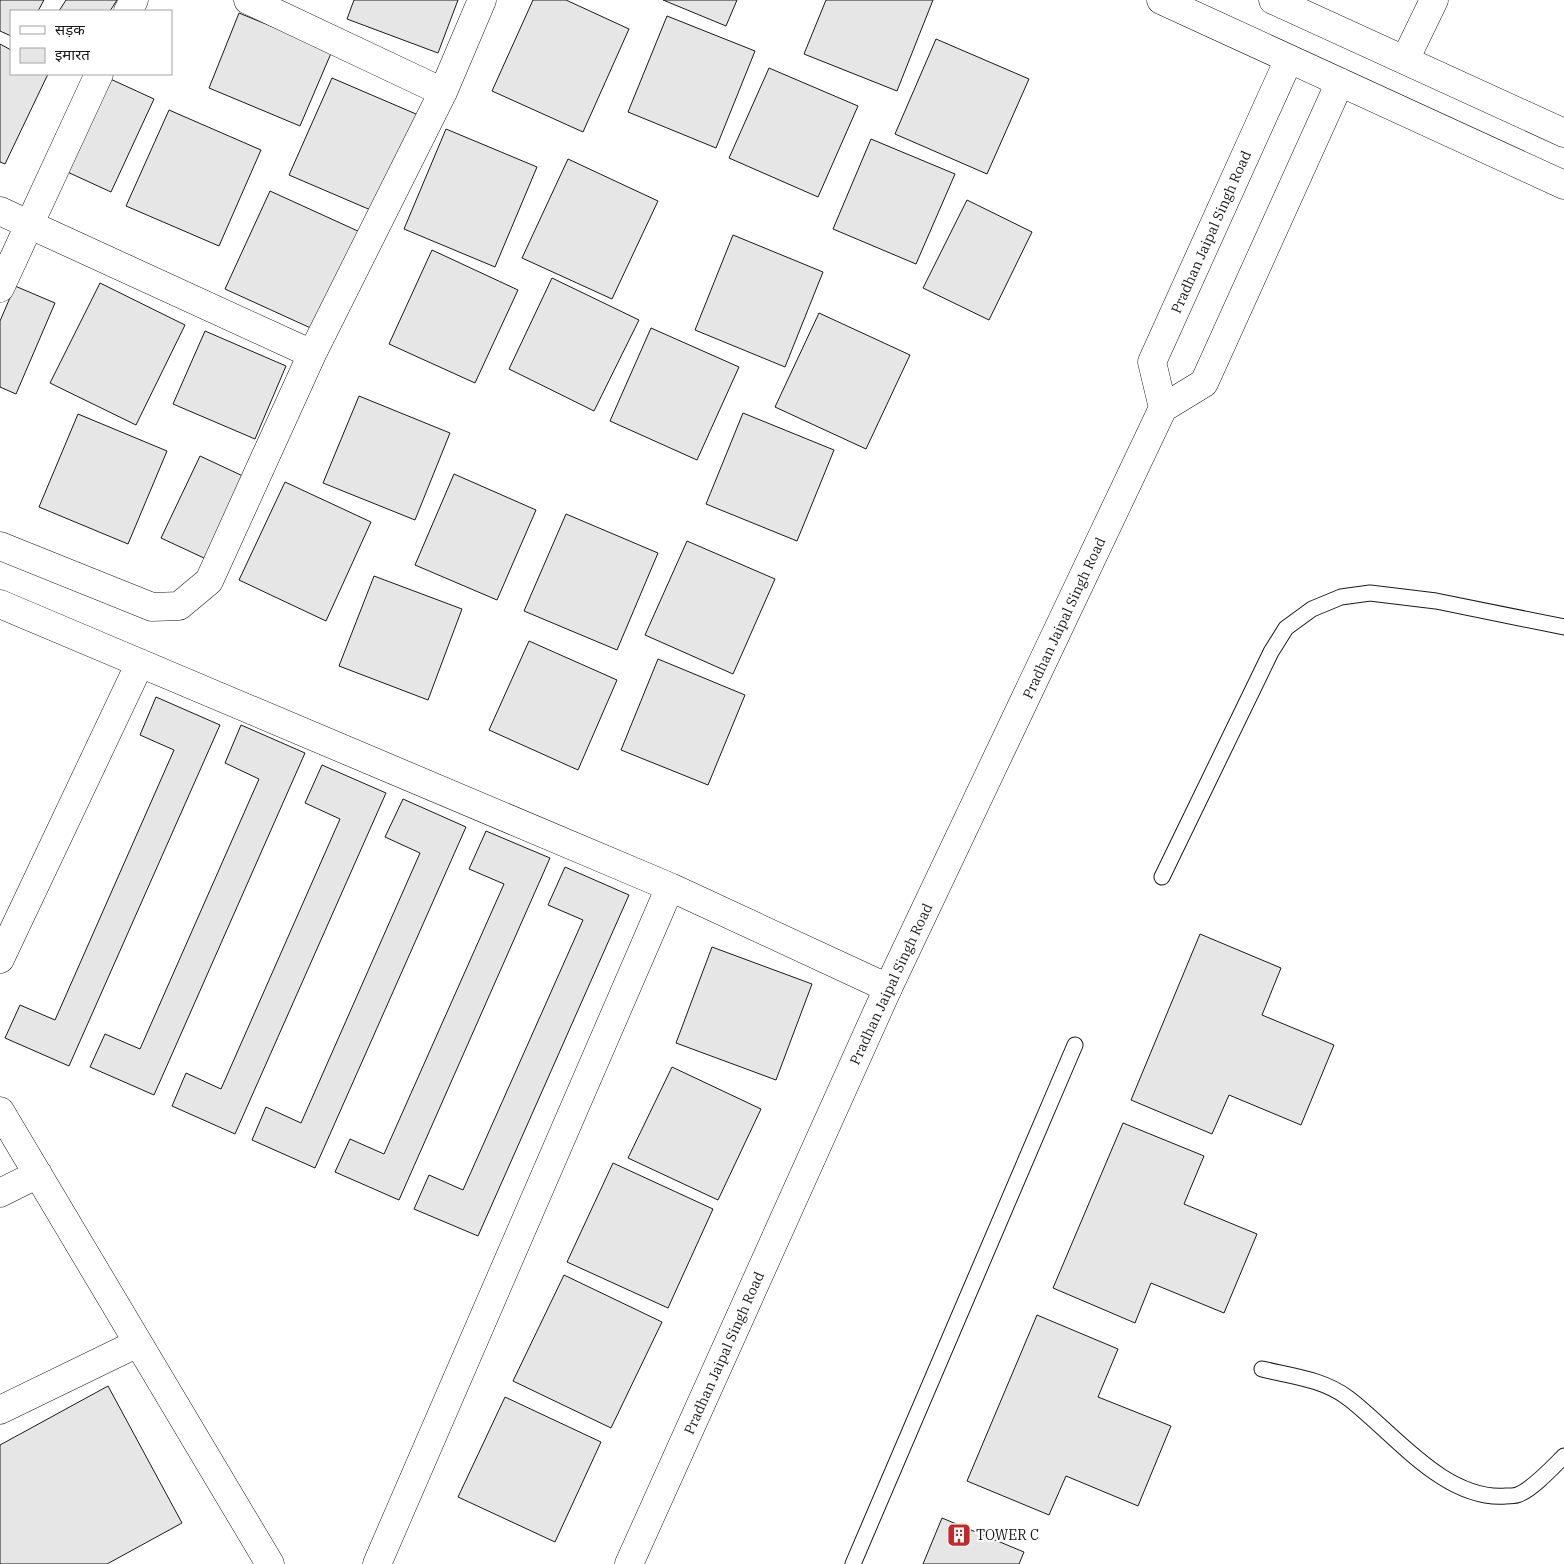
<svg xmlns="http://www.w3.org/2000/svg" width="1564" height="1564" font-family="'IBM Plex Serif','Noto Sans Devanagari',serif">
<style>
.building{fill:#e6e6e6;stroke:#1a1a1a}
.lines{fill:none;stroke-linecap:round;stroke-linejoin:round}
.lane-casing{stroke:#1a1a1a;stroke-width:17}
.street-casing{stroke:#1a1a1a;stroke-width:29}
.secondary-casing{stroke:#1a1a1a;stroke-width:29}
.lane{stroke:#fff;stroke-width:15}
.street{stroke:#fff;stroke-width:28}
.secondary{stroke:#fff;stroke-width:28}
.labels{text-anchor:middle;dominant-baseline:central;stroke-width:4;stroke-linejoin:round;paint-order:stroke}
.street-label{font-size:14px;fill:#1a1a1a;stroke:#fff}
.poi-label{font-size:14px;fill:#1a1a1a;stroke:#fff;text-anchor:start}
</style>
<rect width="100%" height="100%" fill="#fff"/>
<path class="building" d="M0,0h44l-6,11h-27v25l-11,-5z
M66,0h51l-7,11h-51z
M354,0h104l-20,53 -91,-34z
M533,0h33l63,29 -46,103 -91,-41z
M663,0h74l-11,26z
M826,0h107l-36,91 -93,-37z
M239,13l93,38 -32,75 -91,-38z
M667,16l88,35 -39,97 -88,-36z
M936,39l93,40 -42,95 -92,-40z
M0,44l11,6v24h37l-43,90 -5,-2z
M769,68l89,38 -40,91 -89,-39z
M106,77l48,22 -43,93 -48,-22z
M332,78l91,39 -43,97 -91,-39z
M169,110l92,40 -42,96 -93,-40z
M446,129l91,38 -42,100 -91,-38z
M871,139l84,35 -39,90 -83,-35z
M568,159l90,42 -46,98 -90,-41z
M270,191l90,41 -45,98 -90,-41z
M967,200l65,32 -43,88 -66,-32z
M733,235l90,37 -38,95 -90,-37z
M432,250l86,40 -43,93 -86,-39z
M552,278l87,42 -45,91 -85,-42z
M100,283l85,42 -49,100 -86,-42z
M15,286l40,17 -39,91 -16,-7v-66z
M819,313l91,42 -44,94 -91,-42z
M651,328l88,39 -42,93 -87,-39z
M205,331l81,35 -31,73 -82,-35z
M359,396l91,37 -35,87 -92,-37z
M743,413l91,37 -37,91 -91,-37z
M78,414l89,37 -39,93 -89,-37z
M200,456l45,21 -39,82 -45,-21z
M454,474l82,36 -39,90 -82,-35z
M285,482l86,40 -45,99 -87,-41z
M566,514l92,39 -41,97 -93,-39z
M687,541l88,38 -42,95 -88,-39z
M374,576l88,33 -34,91 -89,-34z
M529,641l88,39 -39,90 -89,-40z
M658,659l87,36 -37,90 -87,-35z
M156,697l64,28 -151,341 -64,-28 15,-33 35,15 119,-270 -34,-15z
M241,725l64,28 -151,342 -64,-28 15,-33 35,15 119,-270 -34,-16z
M322,765l64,28 -151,341 -63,-28 14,-33 35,16 119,-270 -35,-16z
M403,799l63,28 -151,341 -63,-28 14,-33 35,16 119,-270 -35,-16z
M486,831l64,27 -151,342 -64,-28 15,-33 34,15 120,-270 -35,-15z
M565,867l64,28 -151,341 -64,-27 15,-34 34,15 120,-270 -35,-15z
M1200,934l81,34 -19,47 72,30 -33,80 -72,-30 -17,39 -81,-34z
M712,947l100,37 -36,96 -100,-37z
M672,1067l89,42 -43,91 -90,-42z
M1123,1123l81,33 -20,48 73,30 -33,79 -73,-30 -16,40 -82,-35z
M613,1163l100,46 -45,99 -101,-46z
M564,1275l98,47 -51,106 -98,-47z
M1037,1315l81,34 -20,48 73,29 -33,80 -72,-30 -17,39 -82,-34z
M108,1386l74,137 -75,41h-107v-119z
M505,1397l96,45 -46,100 -97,-45z
M942,1518l82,34 -5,12h-96z"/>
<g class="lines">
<g class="lane-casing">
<path id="lane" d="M1162,877l109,-225 15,-24 26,-19 29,-12 29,-4 66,8 128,26
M1262,1369c29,7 61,10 86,29 45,34 96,103 158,98 3,0 8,0 11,-1 15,-5 36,-28 47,-39
M853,1564l222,-519"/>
</g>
<g class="street-casing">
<path id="street" d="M248,0l195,92
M128,11l6,-11
M0,211l312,143
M0,288l99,-214
M0,546l152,61 27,-1 30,-25 103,-227 131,-262 39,-92
M0,604l670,283 218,101
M0,959l140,-296
M0,1111l270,453
M0,1193l38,-19
M0,1410l138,-67
M377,1564l293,-677"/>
</g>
<g class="secondary-casing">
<path id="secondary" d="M1161,0l403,185
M1273,0l291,133
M1405,60l29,-60
M1163,408l-11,-46 137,-303
M629,1564l259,-576 275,-580 41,-25 136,-301"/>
</g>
<use href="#lane" class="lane"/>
<use href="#street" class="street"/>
<use href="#secondary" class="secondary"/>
</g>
<defs>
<g id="building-square" transform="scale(1.25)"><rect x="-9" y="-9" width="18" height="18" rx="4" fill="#c62828" stroke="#fff"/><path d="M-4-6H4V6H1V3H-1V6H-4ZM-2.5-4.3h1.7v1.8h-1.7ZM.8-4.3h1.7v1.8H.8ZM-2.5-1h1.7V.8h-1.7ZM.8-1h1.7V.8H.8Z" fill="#fff"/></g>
</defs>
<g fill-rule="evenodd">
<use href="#building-square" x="959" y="1535"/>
</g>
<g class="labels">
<g class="street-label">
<text transform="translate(1211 232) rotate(-66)">Pradhan Jaipal Singh Road</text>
<text transform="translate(1064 618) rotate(-65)">Pradhan Jaipal Singh Road</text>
<text transform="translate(891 984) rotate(-65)">Pradhan Jaipal Singh Road</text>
<text transform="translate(724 1353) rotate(-66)">Pradhan Jaipal Singh Road</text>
</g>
<g class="poi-label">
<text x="976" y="1535">TOWER C</text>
</g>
</g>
<rect x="10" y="10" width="162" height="65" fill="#ffffff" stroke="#a3a3a3"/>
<rect x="20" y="26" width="25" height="8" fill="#ffffff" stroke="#a3a3a3"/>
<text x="55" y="35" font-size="15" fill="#1a1a1a">सड़क</text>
<rect x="20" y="48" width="25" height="15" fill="#e6e6e6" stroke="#a3a3a3"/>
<text x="55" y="60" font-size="15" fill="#1a1a1a">इमारत</text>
</svg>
